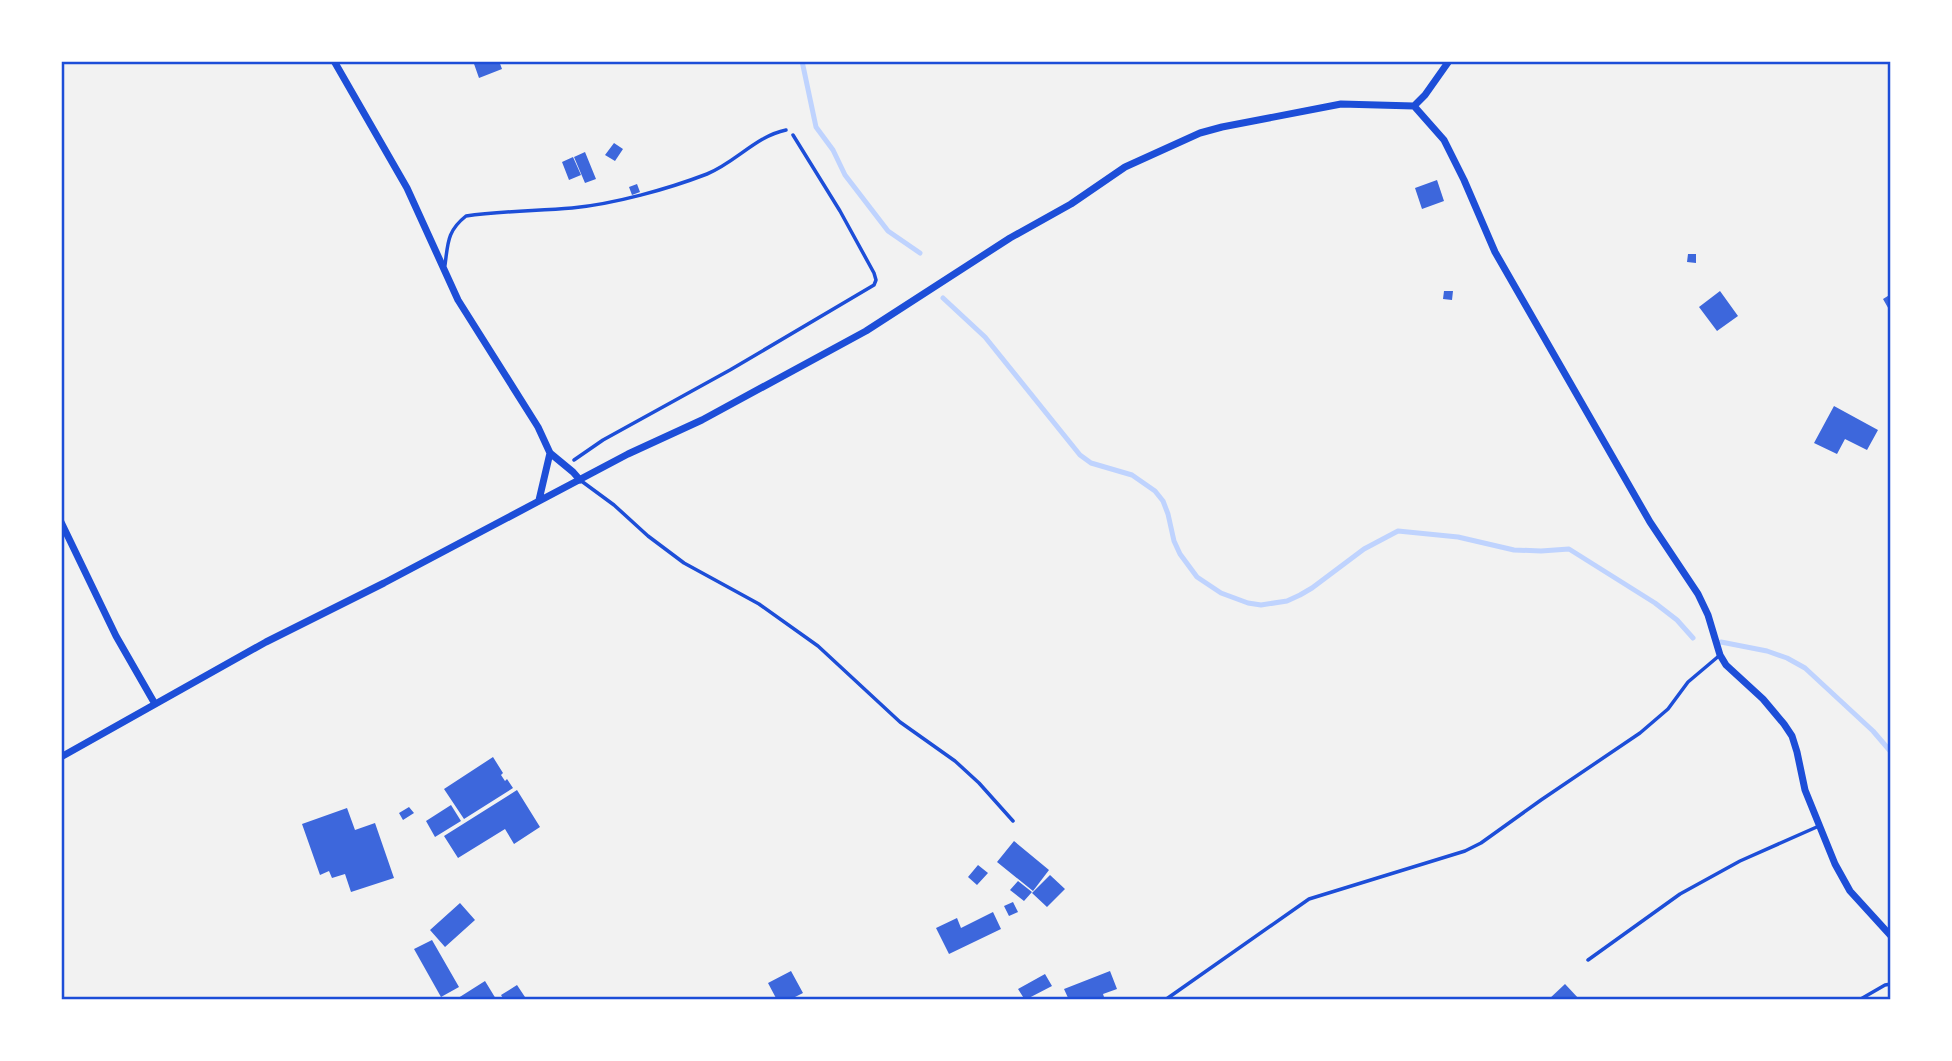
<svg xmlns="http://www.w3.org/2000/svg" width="1952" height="1061" font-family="Raleway,sans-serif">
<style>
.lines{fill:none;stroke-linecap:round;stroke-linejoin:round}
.stream{stroke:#bfd3fe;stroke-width:5}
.building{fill:#3d67dc}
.path{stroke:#1d4ed8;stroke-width:3.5}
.service{stroke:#1d4ed8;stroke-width:3.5}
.minor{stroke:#1d4ed8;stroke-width:7}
.neatline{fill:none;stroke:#1d4ed8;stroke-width:2.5}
</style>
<rect width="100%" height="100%" fill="#f2f2f2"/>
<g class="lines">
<path class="stream" d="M802,61l14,66 17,23 12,25 43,56 32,22
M943,298l42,39 95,118 11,8 41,12 23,16 8,10 5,13 6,27 6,13 17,23 24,16 27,10 13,2 26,-4 13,-6 12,-7 52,-39 34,-18 60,6 56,13 27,1 28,-2 86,54 22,17 16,18
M1721,642l46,9 20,7 18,10 68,63 18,21"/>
</g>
<path class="building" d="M473,61h26l3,8 -23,9z
M614,143l9,6 -8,12 -10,-6z
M585,152l11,27 -11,4 -11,-26z
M573,157l8,18 -12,5 -7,-18z
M1437,180l7,21 -22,8 -7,-21z
M637,184l3,8 -8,3 -3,-8z
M1688,254h8v9l-9,-1z
M1444,291h9l-1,9 -9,-1z
M1720,291l18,25 -21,15 -18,-24z
M1891,294v19l-8,-14z
M1834,406l44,24 -11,20 -22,-11 -8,15 -23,-11z
M493,757l10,16 -2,2 4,6 2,-2 6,9 -49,31 -20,-30z
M517,790l23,37 -26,17 -9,-15 -47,29 -14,-22z
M451,805l10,16 -26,16 -9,-16z
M409,807l5,6 -11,7 -4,-7z
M347,808l8,22 20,-7 19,55 -43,14 -6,-18 -13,4 -3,-7 -9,4 -18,-51z
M1014,841l35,29 -16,21 -36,-29z
M978,865l10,8 -11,12 -9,-8z
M1050,875l15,14 -18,18 -15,-14z
M1018,881l14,11 -8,9 -14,-11z
M1013,902l5,10 -9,4 -5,-10z
M460,903l15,17 -30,27 -15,-17z
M993,912l8,17 -52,25 -13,-26 21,-10 4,10z
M432,940l27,47 -18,10 -27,-48z
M791,971l12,22 -14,7h-12l-9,-17z
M1110,971l7,18 -14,5 2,6h-36l-5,-11z
M1045,974l7,12 -27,14 -7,-11z
M485,981l11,18 -41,1z
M1565,984l15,16h-32z
M517,985l10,15h-23l-3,-5z"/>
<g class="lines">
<path class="path" d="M574,460l29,-20 127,-70 144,-85 2,-5 -2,-7 -34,-62 -47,-76"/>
<path class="service" d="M445,265c3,-22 2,-34 21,-49 35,-5 71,-5 106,-8 42,-4 96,-19 135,-34 28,-11 49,-38 79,-44
M580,480l34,25 34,31 36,27 75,41 59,42 82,76 55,39 24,22 34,38
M1588,960l92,-66 60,-33 79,-35
M1165,1000l144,-101 156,-48 16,-8 60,-43 99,-67 28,-24 20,-27 32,-27
M1859,1000l26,-15 6,-1"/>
<path class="minor" d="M334,61l73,127 51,112 80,127 12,26 23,19 7,8
M1414,106l11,-11 24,-34
M539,500l11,-47
M61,522l55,114 39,68
M61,757l205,-115 118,-59 244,-129 74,-34 164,-89 144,-93 61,-34 54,-37 75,-34 22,-6 119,-23 73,2 30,34 20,40 31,72 155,270 48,72 10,21 12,40 6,10 37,34 21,25 8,12 5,16 8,38 30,74 15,27 41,45"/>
</g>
<rect width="1952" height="1061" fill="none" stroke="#ffffff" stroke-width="126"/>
<rect x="63" y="63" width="1826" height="935" class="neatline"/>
</svg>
